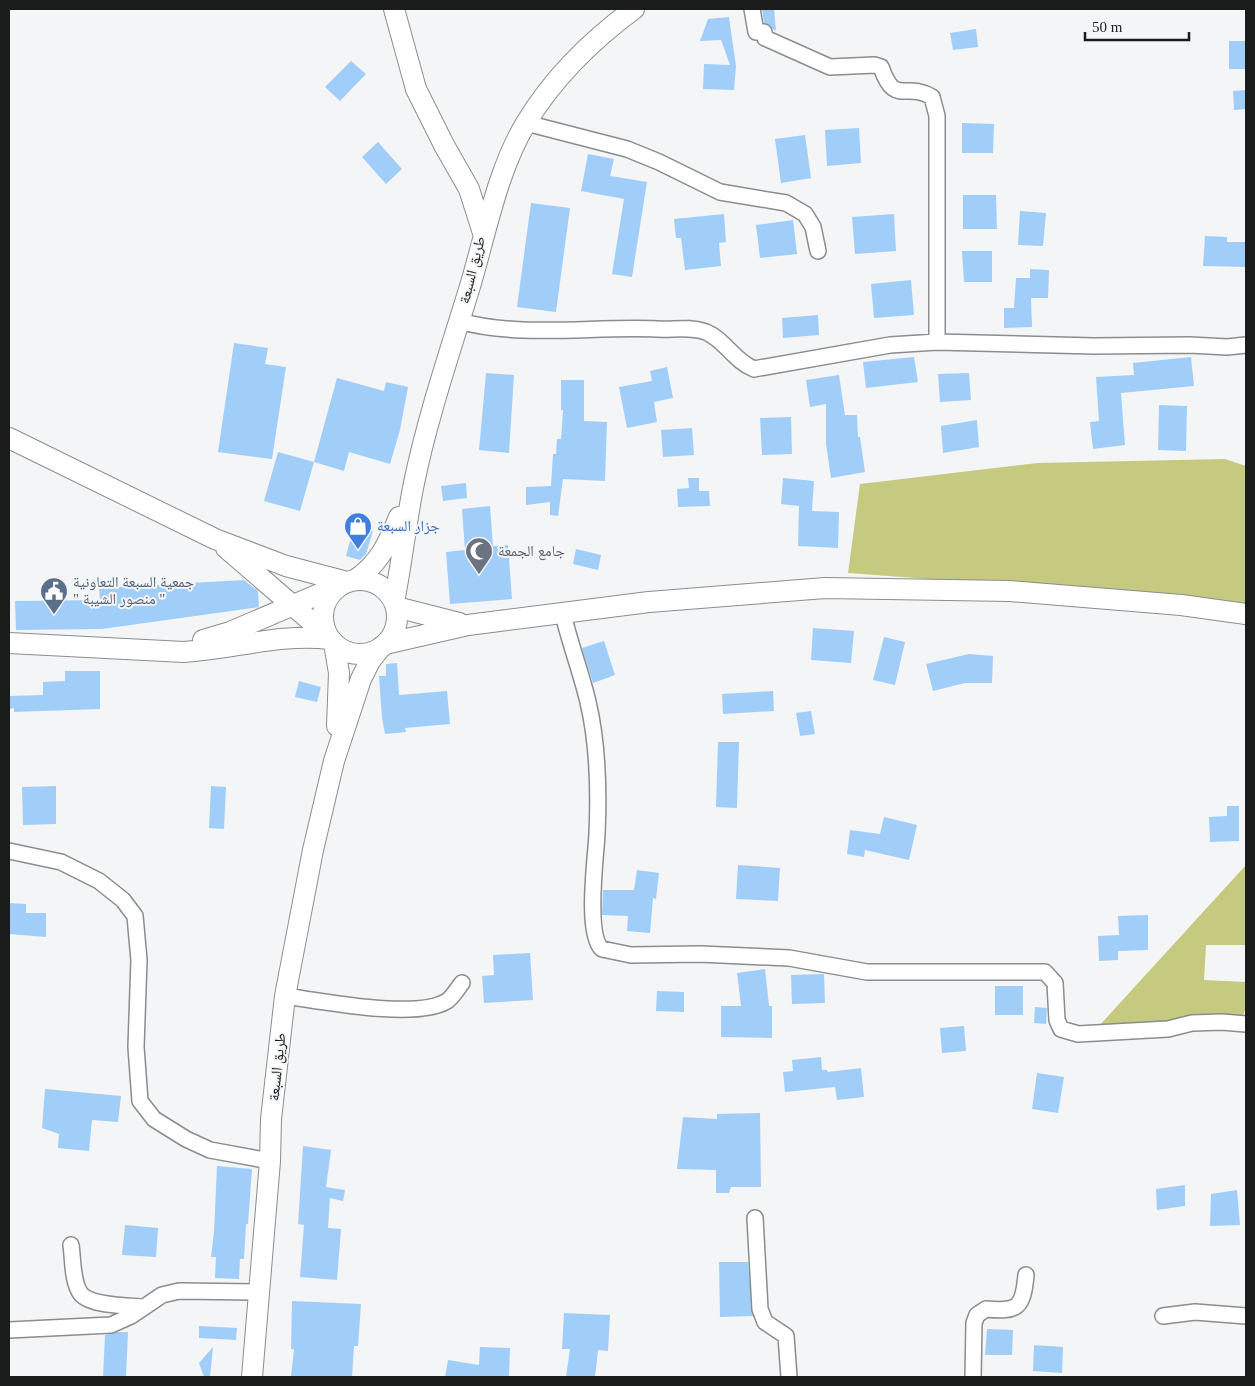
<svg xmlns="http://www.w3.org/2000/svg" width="1255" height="1386" font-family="'Times New Roman','Noto Naskh Arabic',serif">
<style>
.forest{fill:#c5ca80}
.building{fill:#a1cef9}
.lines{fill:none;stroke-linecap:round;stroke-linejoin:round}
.minor-casing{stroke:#8b8c8d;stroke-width:18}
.tertiary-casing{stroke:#8b8c8d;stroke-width:22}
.minor{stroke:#fff;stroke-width:15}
.tertiary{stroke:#fff;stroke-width:20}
.labels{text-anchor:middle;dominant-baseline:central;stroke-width:4;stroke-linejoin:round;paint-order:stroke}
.street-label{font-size:15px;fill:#1a1b1b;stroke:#f4f5f7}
.shop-label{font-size:15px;fill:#366cbe;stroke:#f4f5f7;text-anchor:start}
.worship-label{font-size:15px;fill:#5b616d;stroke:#f4f5f7;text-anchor:start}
.service-label{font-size:15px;fill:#4e5e75;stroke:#f4f5f7;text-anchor:start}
</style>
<rect width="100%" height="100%" fill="#f4f5f7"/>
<path class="forest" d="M1225,459l21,7v137l-398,-30 12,-89 178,-21z
M1246,865v80h-40l-2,35 42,2v24l-5,18 -59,-4 -84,7z"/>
<path class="building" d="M762,9h12l2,22 -12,-8z
M729,17l7,49 -2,24 -31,-1 1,-25 26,1 -9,-25 -21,1 8,-22z
M976,29l2,18 -25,3 -3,-17z
M1229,41h17v28h-17z
M351,61l15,13 -26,27 -15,-14z
M1246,90v19l-12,1 -1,-19z
M962,123l32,1 -1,29h-31z
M859,128l2,35 -34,3 -2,-36z
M805,135l6,43 -30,5 -6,-44z
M378,142l24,27 -16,15 -24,-27z
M588,154l26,5 -4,17 37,6 -15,95 -20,-3 12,-75 -43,-8z
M963,195h33l1,34h-34z
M531,203l39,5 -14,104 -39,-5z
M1020,211l26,2 -3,33 -25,-1z
M724,214l2,28 -7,1 2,23 -36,4 -4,-32h-5l-2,-19z
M894,214l2,37 -41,3 -3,-37z
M793,220l4,34 -37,4 -4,-33z
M1205,236l22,1v5h19v25l-43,-1z
M962,251h30v31h-28z
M1030,269l19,1 -1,28h-17l1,29 -28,1v-20h10l2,-30h14z
M911,280l3,35 -40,3 -3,-34z
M818,315l1,20 -36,3 -1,-20z
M234,343l34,5 -3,16 21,3 -14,92 -54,-7z
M914,357l4,25 -52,6 -3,-26z
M1191,357l3,29 -73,7 4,52 -32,4 -3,-27 9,-1 -3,-44 38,-2 -1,-12z
M667,367l6,31 -19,4 3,20 -30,6 -8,-41 33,-6 -2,-10z
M486,373l28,2 -5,78 -30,-3z
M969,373l2,27 -31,2 -2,-28z
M839,375l6,40h12l1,22h2l5,35 -34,6 -5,-34v-40l-16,3 -4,-27z
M337,378l47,13 2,-9 22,5 -8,43 -10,34 -41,-12 -5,19 -30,-9z
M561,380h23v41l23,1 -2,59 -42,-2 -5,37 -8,-1v-13l-24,3v-18l25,-1 2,-32h3l1,-15h4l2,-29h-2z
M1159,405l28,1 -1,45 -28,-1z
M791,417l1,37 -30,1 -2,-37z
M977,420l2,27 -36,6 -2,-27z
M692,428l2,27 -31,2 -2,-27z
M278,452l36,10 -14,49 -36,-10z
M688,478h11v13h10l1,15 -32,1 -1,-18 12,-1z
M783,478l31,3 -2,30 27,1 -1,36 -40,-2 1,-40 -18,-2z
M466,483l1,15 -24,3 -2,-15z
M490,506l3,40 15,-1 4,54 -62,5 -4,-52 19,-2 -3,-41z
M354,526l19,5 -7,23 -6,6 -14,-4z
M576,549l25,6 -3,15 -25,-6z
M244,580l14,11 1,16 -157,22 -86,1 -1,-29 85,-1 -1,-12z
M813,628l41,3 -3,32 -40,-3z
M884,637l21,5 -10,43 -22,-5z
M604,641l11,34 -22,8 -11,-35z
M969,654l24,2 -1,27h-27l-32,8 -7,-27z
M397,663l2,32 48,-4 3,33 -45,4 1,4 -21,2 -3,-16 -3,-42h7v-12z
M65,671h35v38l-86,3v-4l-5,1v-13l34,-1v-13l22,-1z
M299,681l22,6 -4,15 -22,-5z
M773,691l1,20 -51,3 -1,-20z
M811,711l4,23 -15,2 -4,-23z
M718,742h21l-2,66 -21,-1z
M56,786v38l-33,1 -1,-38z
M211,786l15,1 -2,42 -15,-1z
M1227,806h12v35l-29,1 -1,-25 18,-1z
M884,817l33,8 -8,35 -44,-10 -1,7 -17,-3 3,-24 30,4z
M738,865l42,3 -2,33 -42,-2z
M637,870l22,3 -3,26 -3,-1 -3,35 -23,-2 1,-15 -26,-1 1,-25h31z
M9,903l17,1v9h20v24l-37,-3z
M1148,915v35l-30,1v9l-19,1 -1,-25 21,-1 -1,-19z
M530,953l3,47 -49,3 -2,-27 12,-1 -1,-20z
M765,969l4,37h3v32l-51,-1v-31h20l-4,-33z
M824,974l1,29 -33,1 -1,-29z
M995,986h28v29h-28z
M657,991l27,1v20l-28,-1z
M1035,1007l12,1 -1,16 -12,-1z
M964,1026l2,25 -24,2 -2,-25z
M821,1057l1,13h5l1,2 33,-4 3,29 -27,3 -2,-13 -50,5 -2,-20 10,-1 -1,-11z
M1037,1073l27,4 -6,36 -26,-4z
M45,1089l76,7 -3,26 -26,-2 -3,31 -31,-3 1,-14 -17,-6z
M760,1113l1,74h-30l-2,6h-13v-23l-39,-1 6,-52 34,2v-5z
M303,1146l28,4 -5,37 19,3 -2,11 -13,-3 -2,30 13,1 -4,51 -37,-3 4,-52 -6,-1z
M217,1166l35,3 -4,55h-2l-2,35h-4l-1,20 -24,-1 1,-21h-5l3,-25z
M1185,1185v21l-28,4 -1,-21z
M1237,1190l3,35 -30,1 1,-32z
M125,1225l33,3 -2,29 -34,-2z
M719,1262h29l5,54 -33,1z
M292,1301l69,3 -3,42h-4l-2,31h-61l3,-28h-3z
M564,1313l46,2 -2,36 -10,-1 -3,27h-29l4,-28h-8z
M199,1326l38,2 -1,12 -37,-2z
M987,1329l26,1 -1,25h-27z
M118,1332h10l-2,45h-23l2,-42z
M1034,1345l29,2 -1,26 -29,-2z
M213,1347l-3,30h-6l-5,-14z
M480,1347l30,1 -1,29h-64l3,-17 31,5z"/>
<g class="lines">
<g class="minor-casing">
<path id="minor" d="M752,9l4,23h8l1,6 65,29 45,-2 6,2c14,40 24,14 51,30l5,19v226
M526,123l101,26 32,13 61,30 66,11 19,11 8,13 5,24
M459,321c60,17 134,5 198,8 16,1 33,-3 49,3 19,8 28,29 48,37l136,-24 47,-3 157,4 96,-1 37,2 19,-2
M563,614c7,30 18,58 25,88 10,42 11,88 9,132 -1,22 -12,100 5,115l29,6 69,-1 89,4 78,14h178l10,11 2,37 4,9 17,5 90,-5 24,-6 30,-1 24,2
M9,851l52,11 38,19 24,19 12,16 4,44 -3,87 4,54 14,18 32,20 24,11 60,11
M285,996c37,5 132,24 162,5 6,-4 10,-12 15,-18
M755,1218l5,91 5,13 21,14 3,41
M71,1245c2,13 1,38 10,49 10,12 48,12 63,13
M1163,1316l32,-4 51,4
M9,1330l102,-5 20,-9 31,-21 17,-4 81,1
M973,1377l1,-54 3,-8 9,-6c32,3 37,-1 40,-34"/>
</g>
<g class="tertiary-casing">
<path id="tertiary" d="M394,9l22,80 28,56 25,44 14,44
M9,438l206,101 71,27 61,16
M226,548l101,87
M355,580c24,-16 33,-36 44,-63
M323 617a37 37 0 1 1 74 0a37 37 0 1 1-74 0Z
M394,602c8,-40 12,-80 20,-119 14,-68 37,-134 57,-200 15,-51 27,-114 55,-160 27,-45 66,-83 108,-114
M396,607l63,16
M203,640l27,-8 108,-46
M9,643l175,9c50,-3 95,-19 146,-13
M334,643l5,30 -2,53
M385,644l83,-19 181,-23 176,-14 184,3 172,14 65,9
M252,1377l18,-216 1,-42 14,-123 28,-146 21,-89 27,-82 9,-18 11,-14"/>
</g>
<use href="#minor" class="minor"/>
<use href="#tertiary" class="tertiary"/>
</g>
<defs>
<g id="shop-pin" transform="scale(1.4375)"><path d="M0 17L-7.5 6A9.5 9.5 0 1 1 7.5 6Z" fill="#3f7fe0" stroke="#f4f5f7"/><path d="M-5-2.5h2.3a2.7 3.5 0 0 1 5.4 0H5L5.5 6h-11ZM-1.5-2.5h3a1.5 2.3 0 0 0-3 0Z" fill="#fff"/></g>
<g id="mosque-pin" transform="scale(1.4375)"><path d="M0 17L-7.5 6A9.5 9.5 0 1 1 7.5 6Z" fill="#6b7280" stroke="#f4f5f7"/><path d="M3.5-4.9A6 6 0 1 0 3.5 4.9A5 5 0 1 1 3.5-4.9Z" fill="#fff"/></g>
<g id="civic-pin" transform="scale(1.4375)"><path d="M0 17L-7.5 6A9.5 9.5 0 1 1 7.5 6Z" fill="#5c6f8a" stroke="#f4f5f7"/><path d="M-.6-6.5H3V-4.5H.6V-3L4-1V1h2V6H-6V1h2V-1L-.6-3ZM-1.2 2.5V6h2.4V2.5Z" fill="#fff"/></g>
</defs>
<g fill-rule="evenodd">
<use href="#shop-pin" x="358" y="526"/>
<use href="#mosque-pin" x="479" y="551"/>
<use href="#civic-pin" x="54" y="591"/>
</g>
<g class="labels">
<g class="street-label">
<text transform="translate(472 270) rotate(-76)">طريق السبعة</text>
<text transform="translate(277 1067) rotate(-84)">طريق السبعة</text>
</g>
<g class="shop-label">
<text x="377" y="526">جزار السبعة</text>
</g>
<g class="worship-label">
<text x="498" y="551">جامع الجمعة</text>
</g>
<g class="service-label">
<text x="73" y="582">جمعية السبعة التعاونية<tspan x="73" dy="17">" منصور الشيبة "</tspan></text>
</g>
</g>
<rect width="1255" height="1386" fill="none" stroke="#1a1b1b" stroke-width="20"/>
<path d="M1085 32v8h104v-8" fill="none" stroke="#1a1b1b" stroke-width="2.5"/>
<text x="1092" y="32" font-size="15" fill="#1a1b1b" stroke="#f4f5f7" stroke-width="4" paint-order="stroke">50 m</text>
</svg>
